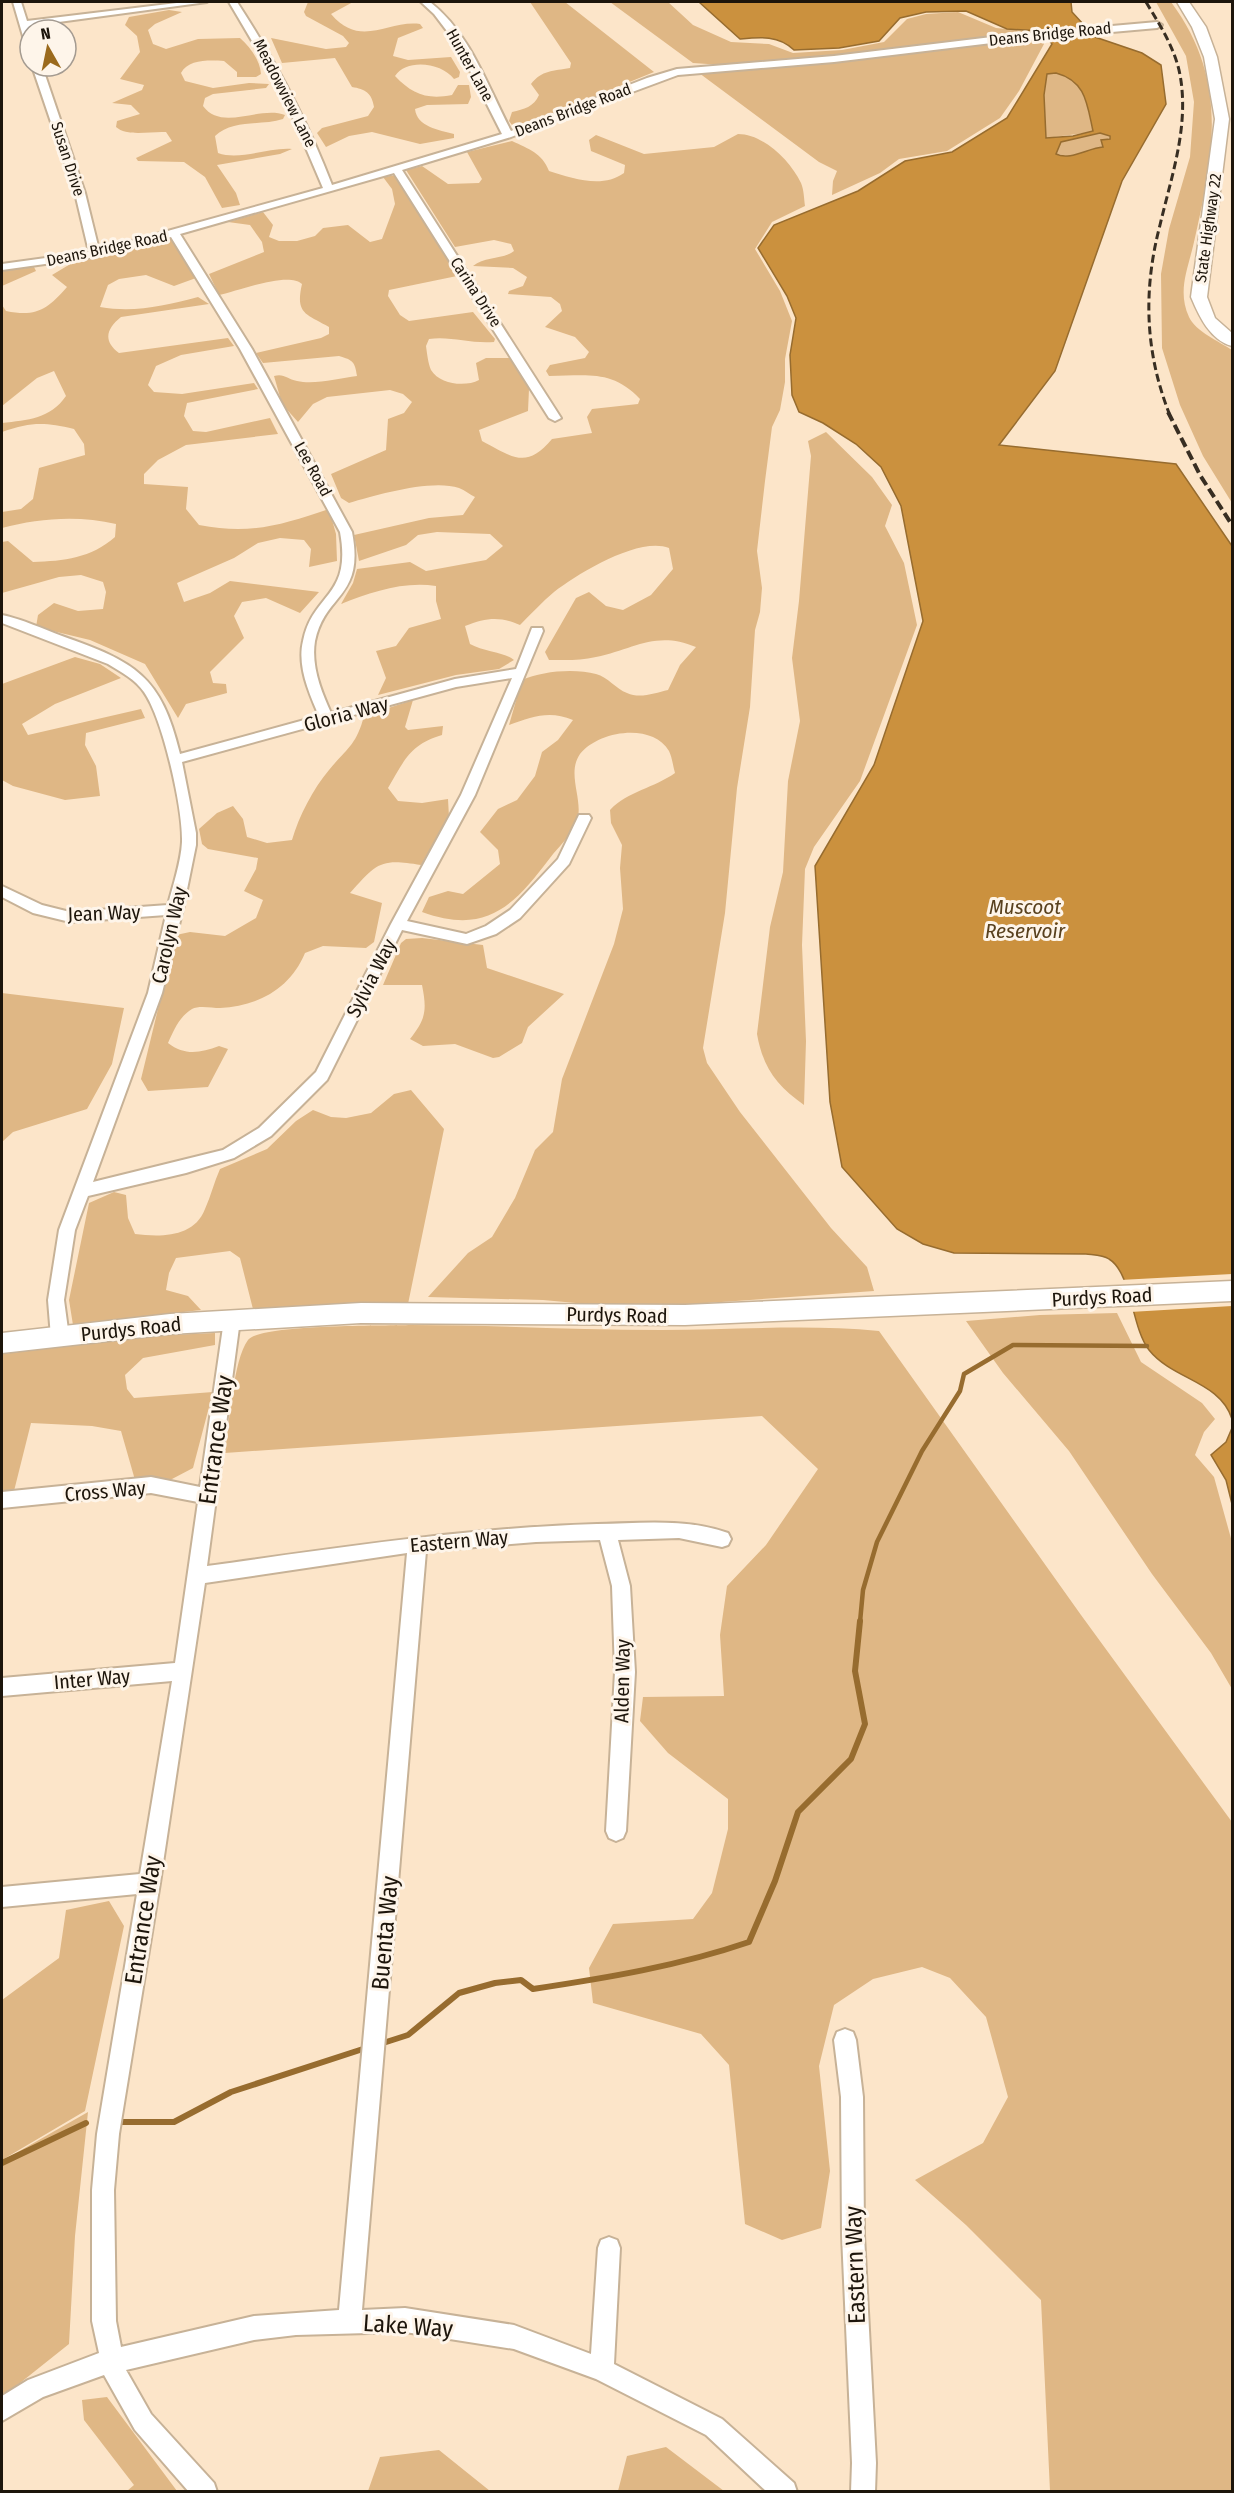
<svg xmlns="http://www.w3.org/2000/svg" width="1234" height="2493" font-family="'Fira Sans Condensed',sans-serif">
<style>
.green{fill:#dfb785}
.water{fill:#cb913e;stroke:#976c2f;stroke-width:1.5;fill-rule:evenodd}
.pier{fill:#fce5c9}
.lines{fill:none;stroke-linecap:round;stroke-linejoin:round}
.stream-far1{stroke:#976c2f;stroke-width:4.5}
.stream{stroke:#976c2f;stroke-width:6}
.street-casing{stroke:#c7b297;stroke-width:4}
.secondary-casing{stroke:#c7b297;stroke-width:3}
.street{fill:#fff;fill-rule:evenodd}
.secondary{fill:#fff;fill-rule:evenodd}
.rail-far1{stroke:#382e22;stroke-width:3;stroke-dasharray:8 4;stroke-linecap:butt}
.rail{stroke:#382e22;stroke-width:4;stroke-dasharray:10 4.5;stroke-linecap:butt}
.labels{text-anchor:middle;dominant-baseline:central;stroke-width:6;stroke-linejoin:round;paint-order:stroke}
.far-street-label{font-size:16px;fill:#1d150b;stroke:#fef5ea}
.street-label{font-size:20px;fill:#1d150b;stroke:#fef5ea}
.water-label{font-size:21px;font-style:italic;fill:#59411e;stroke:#fef5ea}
.near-street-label{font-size:24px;fill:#1d150b;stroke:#fef5ea}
</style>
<rect width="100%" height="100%" fill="#fce5c9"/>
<path class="green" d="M308,2h45l-22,12c30,35 56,6 89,10l3,4 -25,10 -5,18 15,4 43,-3 9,15 -1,5 -5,2c-12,-16 -47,-21 -59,-3 17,18 32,24 57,19l6,-10h11l2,12 -3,7 -41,1 -12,4c2,18 24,21 39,25v4l-34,6 -48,-12 -23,4 -23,11 -9,-14 5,-5 46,-12 6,-9c-2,-14 -9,-18 -22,-20l-17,-29 -53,5 -11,-25 55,11 20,-2 3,-4 -6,-7 -37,-20 -2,-4z
M530,2h35l89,70 -125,51 -17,2 -3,-4 3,-9c12,-3 22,-5 27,-17l-8,-11c11,-14 22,-13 39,-16l1,-5z
M610,2h58l25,23 38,17 38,2 24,9 49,-3 42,-8 23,-23 19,-5 32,-2 38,16 42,4 -182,22 -134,11 -29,-2z
M1156,2h15c58,78 43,152 23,240 -6,27 -17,49 -5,75 6,14 31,25 43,33v153l-29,-47 -23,-51 -18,-57 -1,-74 8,-45 21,-72 4,-55 -8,-46z
M169,10l13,2 -27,12 -7,6 5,14 13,5 32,-10 42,-1c10,9 20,22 21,36l-5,3h-19v-5l-13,-11c-14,-1 -36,-2 -43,12l4,8 28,7 36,-5 20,1 -3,4 -53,6 -8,4 -2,8c19,26 57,-1 82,9l-2,4c-21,7 -50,0 -68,17l3,17c22,8 51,-6 74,-4l-12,5 -63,11 19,28 4,12 -18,3 -17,-31 -21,-15 -46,-1 -2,-3 36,-17 -6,-9c-15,-1 -39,5 -50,-5l1,-6 23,-7 -9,-9 -19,-2 30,-13 2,-5 -24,-6 20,-27 -3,-16 -12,-11 4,-8z
M1030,39h10l4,5 -25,47 -19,27 -53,33 -48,8 -19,14 -48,22 1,-14 4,-10 -18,-9 -120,-89 121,-9z
M1056,73c30,8 31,31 37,59l-47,6 -2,-43 2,-21z
M1100,133l10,3 -6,11 -34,9 -14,-2 4,-12z
M738,134c25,0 52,26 63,49 3,7 3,16 4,23l-33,16 -17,27 25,42 12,30 -7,38v23l-5,28 -8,17 -7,54 -8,70 5,37 -2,24 -5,18 -5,77 -13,81 -12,125 -22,135 4,15 33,49 91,116 36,39 7,24 -195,14h-81l-55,-5 -115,-3 40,-44 24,-16 23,-39 20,-48 18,-18 9,-53 52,-135 9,-35 -3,-41 2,-23 -11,-22 -1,-13c18,-19 44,-22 65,-37 -2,-7 -3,-16 -6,-22 -17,-29 -71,-20 -89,3 -14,20 4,46 -3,67 -4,13 -19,26 -27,37 -37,49 -64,77 -128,54l7,-15 19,-6 15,3 37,-30 -2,-14 -18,-18 18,-23 19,-9 18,-24 7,-24 16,-12 15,-20c-24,-10 -41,-3 -64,5l13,-45c19,-9 53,-12 74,-6 12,3 20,15 31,19 13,6 28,0 41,-3l12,-25 16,-18c-40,-17 -62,2 -100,10 -16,4 -32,3 -47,3l-4,-8 31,-54 13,-6 17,14 17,4 28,-15 22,-26 -4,-21c-29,-12 -91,25 -115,44 -12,10 -23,22 -34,33 -21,-9 -34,-7 -55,1l5,18c14,8 35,8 44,16l-15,9 -43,6 -78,20 8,-17 -10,-27 20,-5 13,-18 32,-9 -5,-18v-15c-32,-5 -65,6 -95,18l12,-21 4,-14 53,-7 16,9 60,-11 17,-14 -13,-12 -53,-2 -19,3 -12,10 -47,16 -5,-26 75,-17 34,-3 12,-18c-5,-2 -10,-7 -16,-9 -28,-9 -82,7 -110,15l-8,-5 -10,-24 55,-24 2,-31 16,-6 8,-11 -9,-8 -13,-4 -63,7 -14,7 -15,18 -16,-18 -8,-28c10,-3 13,3 23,5 18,4 42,-3 60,-5 -2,-14 -4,-16 -18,-20l-76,7 -7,-10 65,-15 8,-4v-7c-23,-13 -34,-13 -27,-43 -14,-13 -63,7 -83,11l-10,-21 55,-22 -2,-10 -12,-17 -22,-3 35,-10 10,13 -4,12 10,4h18l18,-5 8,-8 25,-3 22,17 12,-3 13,-35 -3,-15 -9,-12 14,-2 60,101 -68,14 -1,6 12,19 9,6 64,-9 22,27 -1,3c-23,2 -43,-6 -65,-3l-3,7c1,7 2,17 5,24 9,15 35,17 48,10l-3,-17 10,-5h26l17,31 -1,22 -49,19 3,11c31,16 44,29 70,-2l40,-6 -5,-16 5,-8 46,-5 2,-5c-28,-30 -54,-23 -91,-23l-3,-5 4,-6 35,-7 4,-6 -14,-15 -30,-10 17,-16 -2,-7 -9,-7 -43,-3 1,-3 14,-5 4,-9 -14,-9 -40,-2c12,-10 29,-6 41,-15l-3,-7 -17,-4 -39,7 -49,-77 16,-4 26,18 31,-1 3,-4 -15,-27 45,-11c17,8 30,12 37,30 23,7 53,18 75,2l1,-8 -34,-14 -2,-11 7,-5 48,19 70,-7z
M172,237l24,41 -22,8 -28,-11 -27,4 -11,6 -8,22c34,6 64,-1 98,-10l11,7 -88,13c-15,12 -18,24 -2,36l109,-15 6,8 -53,9 -25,11 -8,19 6,7 28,2 72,-11 4,6 -71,14 -3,13 9,15 13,1 64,-14 8,16 -92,11 -28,15 -14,14v10l44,3 -2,22 13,16c52,10 82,0 130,-16l7,25 1,27 -28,6 2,-18 -7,-9 -24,-2 -22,5 -24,15 -57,25 7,19 26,-9 20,-12 89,11 -19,21 -34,-15 -24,4 -8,14 10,22 -34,34 3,11 13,1 1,9 -41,11 -8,14 -33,-54 -55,-24 -54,-13 2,-12 16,-12 24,8 25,-2 3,-17 -3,-10 -22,-7 -22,2 -57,16v-51l6,-1 25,21c31,-1 58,-4 82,-25l1,-13c-37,-9 -78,-6 -114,4v-16l19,-3 12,-10 6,-31 46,-13 -1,-11 -10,-15c-30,-7 -43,-7 -72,3v-9c26,-3 48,-4 64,-27l-12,-25 -17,7 -35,28v-101l4,6c30,6 41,-1 61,-24l-15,-12 20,-12 32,-6z
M34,267l2,4 -34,15v-15z
M826,432l46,45 20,28 -7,21 19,37 13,62 -57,156 -46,66 -9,22 -3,76 4,96 -2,64c-27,-19 -41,-37 -47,-71l13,-107 13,-55 5,-91 12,-60 -8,-63 7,-57 12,-145 -3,-15z
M75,657l25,7 21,14 -66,26 -33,20 6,11 113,-26 4,9 -59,15 -1,12 11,21 4,30 -35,4 -52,-14 -11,-6v-96z
M413,700l-8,27 3,3 35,-4 -1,9c-32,9 -38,26 -54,53l10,13 24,2 26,-4 1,18 -28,48c-41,-7 -44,-2 -71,28l32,10 -8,39 -8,6 -43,-2 -18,7c-15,36 -47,53 -85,55 -8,0 -21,-3 -28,1 -13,8 -18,21 -24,34 17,13 32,10 51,3l9,3 -20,38 -60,4 -7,-12 35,-144 14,-3 35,4 31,-18 7,-18 -19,-9 12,-22 2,-11 -50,-9 -6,-5 -3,-15 18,-16 16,-7 10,13 4,18 20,6 25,-3c7,-24 21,-51 37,-70 18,-22 27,-24 35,-54z
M422,938l61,7 4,23 77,26 -36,33 -6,16 -23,14 -6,1 -38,-14 -32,2 -13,-7c16,-20 17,-29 12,-54h-39l18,-42 5,-4z
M2,993l122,15 -12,56 -25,45 -74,23 -11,10z
M411,1090l33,39 -36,175 -154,9 -14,-55 -10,-7 -54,7 -7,15 -3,17 22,6 13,14 -128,15 -4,-25 20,-97 25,-11 12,3 2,23 7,16c25,3 59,4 70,-25 6,-13 9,-27 15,-40l47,-20 29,-28 17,-11 18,7 15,1 25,-5 23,-19z
M1117,1313l24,49 61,41 13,16 -11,13 -9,23 19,22 18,65v147l-21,-36 -59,-79 -83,-123 -66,-78 -37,-52 74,-6z
M411,1325c84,0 167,5 250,5 73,0 146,-6 218,1l202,284 151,207v669h-182l-9,-191 -75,-75 -51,-45 68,-37 25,-46 -22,-80 -36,-39 -28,-11 -49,12 -39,26 -15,61 11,105 -9,57 -39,12 -37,-16 -16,-159 -28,-31 -108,-31 -4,-35 24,-44 80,-5 19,-26 16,-64v-30l-60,-46 -28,-32 3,-24 81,-1 -4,-61 7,-49 39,-41 52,-76 -56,-53 -537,37c4,-27 8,-93 23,-113 12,-16 137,-14 163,-15z
M215,1333v12l-72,13 -18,17 2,14 7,9 79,-6 -20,76 -21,11 -37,1 -14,-49 -29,-5 -61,-3 -17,68 -12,2v-139l145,-18z
M109,1901l15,25 -39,185 -83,49v-160l57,-42 7,-48z
M88,2112l-13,124 -6,108 -54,43 -13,7v-233z
M107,2397l70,94h-50l7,-6 -50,-65 -2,-20z
M666,2447l58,44h-106l9,-35z
M439,2450l51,41h-122l12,-34z"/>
<path class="water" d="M699,2h372l1,10 23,25 47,16 19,12 5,39 -44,77 -67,190 -56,74 177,19 56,82v873c-12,-38 -59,-39 -83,-69 -18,-23 -17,-77 -40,-91 -6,-4 -16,-4 -23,-5l-132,-1 -31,-9 -26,-15 -55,-62 -12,-65 -15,-236 59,-101 49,-144 -22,-115 -20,-39 -25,-23 -33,-21 -24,-11 -7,-17 -2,-40 6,-37 -9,-22 -29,-48 16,-23 84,-34 47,-30 47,-9 55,-34 45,-74 -10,-13 -35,-2 -41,-18 -40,1 -26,6 -21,23 -40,7 -45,2c-15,-15 -34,-13 -54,-11zM1056,73c30,8 31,31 37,58l-20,5 -27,2 -2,-43 3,-21zM1100,133l10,3v3l-9,1 2,7c-15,1 -33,14 -47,7l5,-12z
M1232,1428v76l-6,-24 -15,-25 15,-13z"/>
<path class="pier" d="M1232,1274v32l-102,6 -10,-32z"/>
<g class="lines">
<path class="stream-far1" d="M860,1622l3,-32 14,-48 45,-91 38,-60 4,-17 49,-29 134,1"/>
<path class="stream" d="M380,2044l28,-9 51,-42 36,-10 26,-3 12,9c73,-11 146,-23 216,-47l26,-61 23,-69 53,-53 14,-35 -10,-53 5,-50
M122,2122h52l57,-30 135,-44
M2,2163l84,-40"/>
<g class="street-casing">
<path id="street" d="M13,2h8l6,19 158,-19h22l-178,24 1,20 -5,-3z
M229,2h8c38,58 70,118 95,183l170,-51 -46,-91 -22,-29 -13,-12h9c40,31 58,85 81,129l136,-53 30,-9 157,-13 166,-20 157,-14 5,3 -5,3 -157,14 -166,20 -156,13 -167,62 -109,33 159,248 -6,3 -6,-3 -155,-245 -214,61 72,115 100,183c13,66 -27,61 -37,109 -4,25 6,50 16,72l124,-34 61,-10 16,-41h10l1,3 -68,164 -68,126 59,13 20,-8 24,-16 48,-51 21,-44h10l2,3 -22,46 -49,54 -24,16 -29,10 -65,-14 -75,150 -56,56 -37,22 -48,15 -98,23 -13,34 -11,70 5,37 -3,5h-12l-3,-5 -3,-37 11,-70 89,-237 18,-78 -96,7 -37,-9 -31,-16v-11l40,19 28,7 98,-7c5,-20 13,-43 14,-63 1,-33 -19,-123 -38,-150 -9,-13 -23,-20 -36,-28l-106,-41v-8c20,4 41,14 60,21 73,26 99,39 118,118l139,-38c-10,-23 -22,-50 -16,-75 10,-49 49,-43 37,-109l-100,-183 -69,-112 -76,20 -93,13v-6l87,-12 -14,-59 -43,-127h10l43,127 14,57 224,-62 -41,-96zM512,678l-51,117 -70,129 -75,148 -57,56 -36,22 -130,32 69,-189 21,-84 13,-64v-12l-14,-71 274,-75z
M232,1313l6,2 2,5 -33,246c130,-18 259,-38 390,-42 44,-1 89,-6 131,9l3,6 -3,6 -6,2 -43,-9 -61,2 12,46 5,86 -9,159 -3,7 -7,3 -7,-3 -3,-7 9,-159 -3,-86 -12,-46 -64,2 -110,9 -64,759 43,-2 109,17 77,29 7,-106 3,-8 8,-3 8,3 3,8 -6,116 108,55 72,64 3,9h-30l-61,-57 -110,-56 -82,-30 -109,-17 -109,3 -42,5 -128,30 25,44 63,69 3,9h-28l-54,-62 -31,-55 -61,22 -41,24v-25l26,-16 71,-27 -7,-32v-131l5,-56 40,-240 -135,13v-20l138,-13 32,-193 -170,15v-18l173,-15 23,-161 -47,-9 -149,15v-16l149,-15 49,10 24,-167 2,-5zM407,1553l-68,757 -85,6 -133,31 -5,-26 -2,-131 5,-56 41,-251 45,-300z
M845,2029l8,3 3,8 7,57 1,138 12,228 -1,29h-24l1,-29 -10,-228 -1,-138 -7,-57 3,-8z"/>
</g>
<g class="secondary-casing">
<path id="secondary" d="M1177,2h12l17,25 11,30 12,62 -22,178 8,21 17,15v13c-22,-6 -33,-30 -41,-49l24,-178 -11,-62 -12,-30z
M1232,1281v20l-547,24 -324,-2 -191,11 -168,19v-20l168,-19 191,-11 324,2z"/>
</g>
<use href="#street" class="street"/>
<use href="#secondary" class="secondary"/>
<path class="rail-far1" d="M1146,2c15,25 31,49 35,79 7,49 -10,97 -21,144 -17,65 -15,126 9,188"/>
<path class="rail" d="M1168,412l32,63 32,50"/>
</g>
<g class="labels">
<g class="far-street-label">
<text transform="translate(1050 34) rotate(-6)">Deans Bridge Road</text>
<text transform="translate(470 65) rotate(61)">Hunter Lane</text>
<text transform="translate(285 93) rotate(63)">Meadowview Lane</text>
<text transform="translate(573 110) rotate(-21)">Deans Bridge Road</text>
<text transform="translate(68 159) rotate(72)">Susan Drive</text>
<text transform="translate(1208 228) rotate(-82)">State Highway 22</text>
<text transform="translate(107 248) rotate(-12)">Deans Bridge Road</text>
<text transform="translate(476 292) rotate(57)">Carina Drive</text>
<text transform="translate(313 469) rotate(61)">Lee Road</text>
</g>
<g class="street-label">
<text transform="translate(346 714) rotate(-15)">Gloria Way</text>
<text transform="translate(104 913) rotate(-2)">Jean Way</text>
<text transform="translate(169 935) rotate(-77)">Carolyn Way</text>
<text transform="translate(371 978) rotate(-63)">Sylvia Way</text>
<text transform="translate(1102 1297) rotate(-3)">Purdys Road</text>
<text transform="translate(617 1315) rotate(1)">Purdys Road</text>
<text transform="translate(131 1329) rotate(-6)">Purdys Road</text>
<text transform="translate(105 1491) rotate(-5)">Cross Way</text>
<text transform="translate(459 1541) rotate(-5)">Eastern Way</text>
<text transform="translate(92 1679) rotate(-5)">Inter Way</text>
<text transform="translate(622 1681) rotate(-89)">Alden Way</text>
</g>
<g class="water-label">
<text x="1025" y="907">Muscoot<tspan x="1025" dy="24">Reservoir</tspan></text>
</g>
<g class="near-street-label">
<text transform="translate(216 1440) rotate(-82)">Entrance Way</text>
<text transform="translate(143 1920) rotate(-81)">Entrance Way</text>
<text transform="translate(385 1933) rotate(-85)">Buenta Way</text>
<text transform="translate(855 2265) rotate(-92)">Eastern Way</text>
<text transform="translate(408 2326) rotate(4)">Lake Way</text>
</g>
</g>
<rect width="1234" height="2493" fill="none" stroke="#1d150b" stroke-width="6"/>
<g transform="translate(48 48) rotate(351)"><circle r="28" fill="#fef5ea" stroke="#a49b91" stroke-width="1.5"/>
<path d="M0-4.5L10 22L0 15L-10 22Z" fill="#9b6a1d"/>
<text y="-9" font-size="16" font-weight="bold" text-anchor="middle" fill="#1d150b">N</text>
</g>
</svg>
